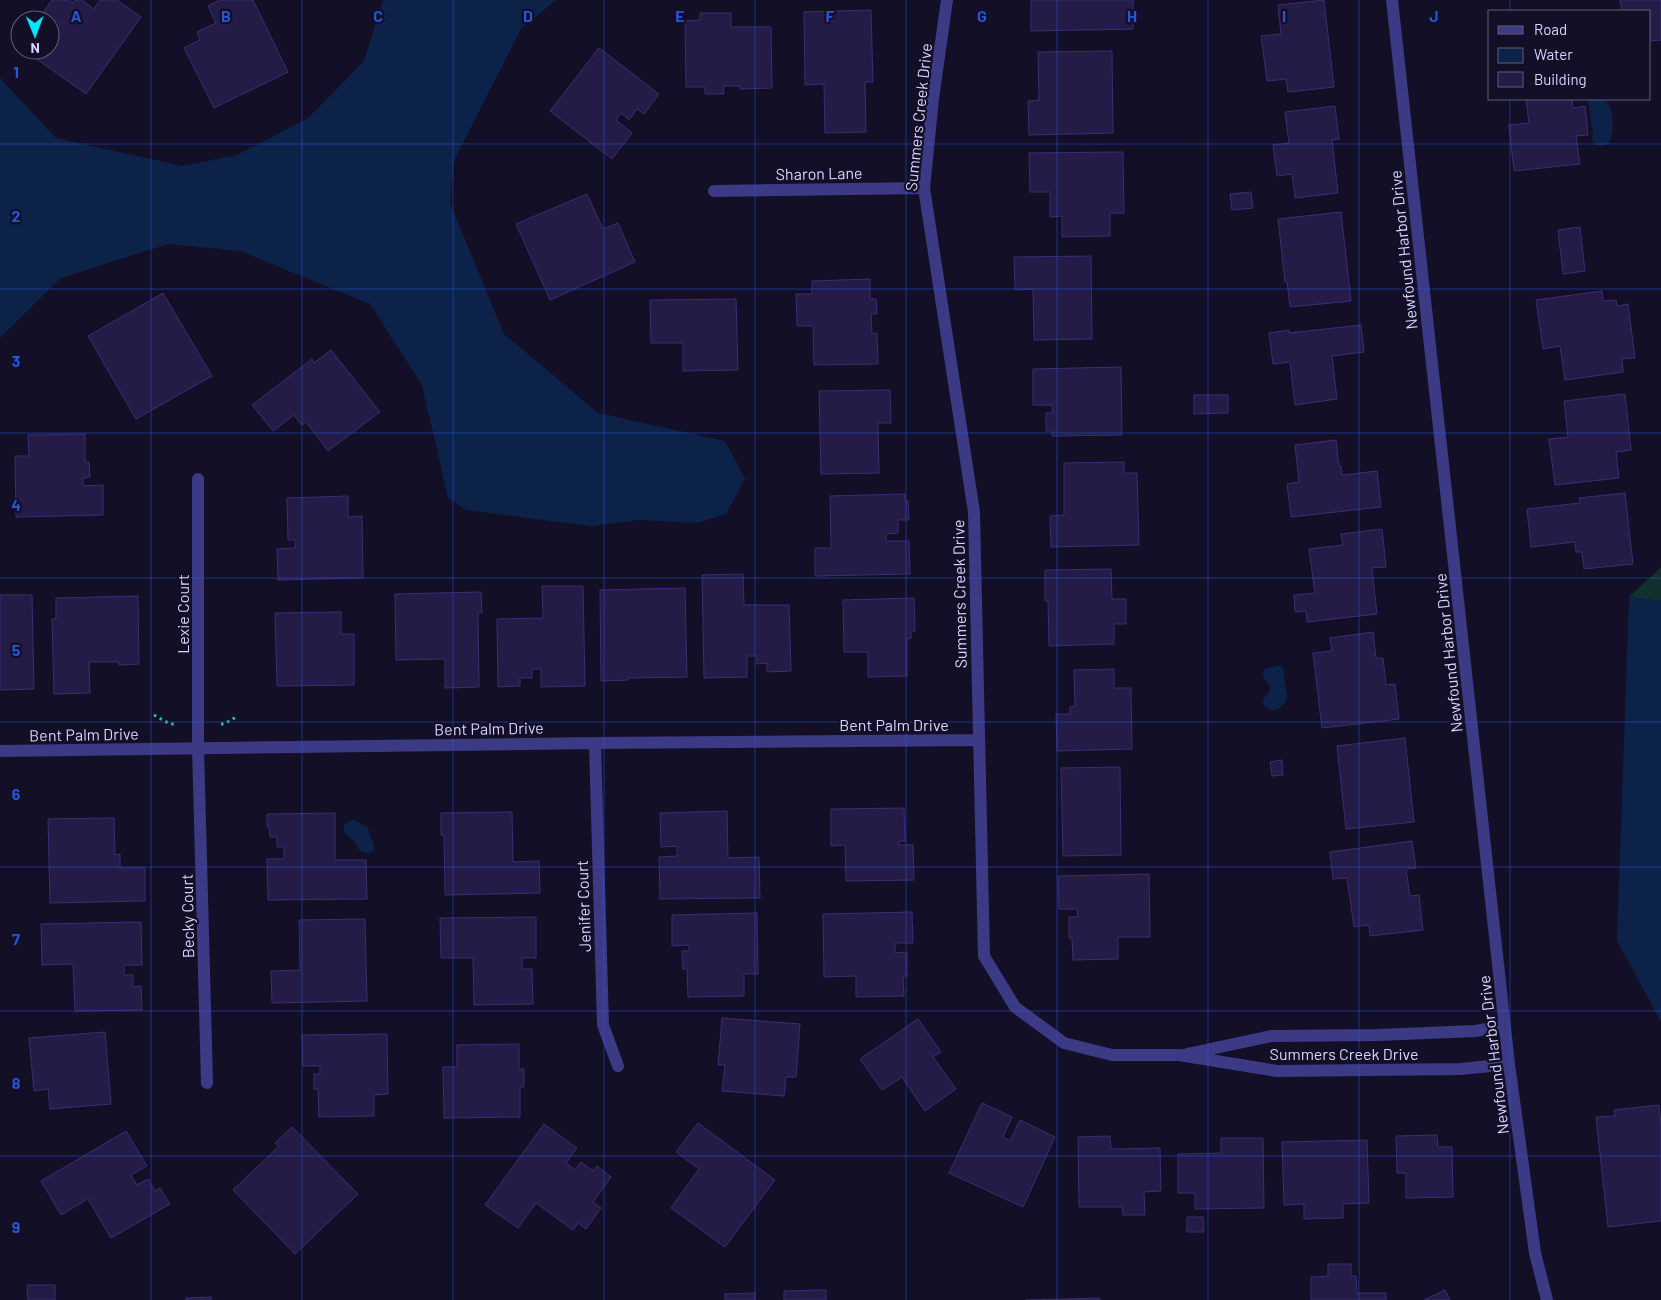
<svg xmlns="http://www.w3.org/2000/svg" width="1661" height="1300" font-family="Barlow,sans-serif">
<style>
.green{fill:#12302f}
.water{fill:#0c2248}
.building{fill:#241b47;stroke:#3b2d73}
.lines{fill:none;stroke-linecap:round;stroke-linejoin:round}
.path{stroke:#2fb8b0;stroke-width:3;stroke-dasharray:2.5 4;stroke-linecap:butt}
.minor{stroke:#3d3a85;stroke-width:12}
.grid{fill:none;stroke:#2655da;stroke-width:1;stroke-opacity:0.55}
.labels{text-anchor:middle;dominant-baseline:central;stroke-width:4.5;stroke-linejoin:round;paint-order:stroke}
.street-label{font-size:16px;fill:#d9d4ff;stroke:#130f26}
.grid-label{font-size:16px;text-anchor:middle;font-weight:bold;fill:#2655da;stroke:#130f26;stroke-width:4.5;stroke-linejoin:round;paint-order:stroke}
</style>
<rect width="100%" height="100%" fill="#130f26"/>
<path class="green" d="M1661,567v34l-32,-4z"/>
<path class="water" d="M383,0h173l-35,29 -67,132 -4,42 54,131 94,79 127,28 20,38 -19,35 -29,9 -57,-3 -49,6 -125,-16 -18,-12 -26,-113 -52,-81 -130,-53 -72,-7 -107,34 -61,60v-260l56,60 126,28 55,-11 71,-37 56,-57z
M1593,99h12c10,11 9,31 4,44 -7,4 -12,4 -17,-3l1,-7 -5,-32z
M1629,597l32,4v421l-44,-81z
M1276,666h5l3,4c-2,13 9,28 -3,37 -4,3 -7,4 -11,3 -5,-2 -6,-5 -8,-9 12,-16 10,-11 0,-26l3,-6z
M353,819l15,9 6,18v4c-5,4 -9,4 -14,1l-5,-9 -11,-10v-7z"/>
<path class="building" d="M52,0h17l4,3 2,-3h7l12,9 6,-9h17l24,17 -55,77 -62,-44h26v-30h-12z
M220,0h33l35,72 -74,36 -30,-60 16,-8 -3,-8 19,-9 -8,-17z
M1031,0h102v29l-102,2z
M1324,0l10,87 -46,5 -2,-13 -19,2 -6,-45 20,-2 -3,-29z
M1620,0h41v40l-11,1v-30h-28z
M871,10l2,72h-8l1,50 -41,1 -1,-49 -19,1 -1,-73z
M700,13h31v14h40l1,61 -32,1v-3h-17l1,8h-19v-7h-19l-1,-66 15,-1z
M599,48l60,46 -15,20 -7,-5 -8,11 -8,-7 -5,7 16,13 -20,26 -62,-48z
M1112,51l1,82 -84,2 -1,-34 11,-1 -1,-48z
M1526,99h46l1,9 12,-2 3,29 -12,1 4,28 -66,7 -5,-46 20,-2z
M1335,106l4,33 -7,1 6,53 -43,5 -3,-24 -15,2 -4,-31 16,-2 -4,-31z
M1123,152l1,61h-14v23l-48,1v-21l-12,1v-25h-20l-1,-39z
M1251,192l2,16 -21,2 -2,-16z
M587,194l16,35 15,-6 17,39 -85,38 -34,-76z
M1341,212l10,89 -61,6 -3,-25h-2l-7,-63z
M1580,227l5,44 -22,3 -5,-44z
M1091,256l1,83 -58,1 -1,-51 -18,1 -1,-33z
M870,279v20h6l1,15h-6l1,20 5,-1 1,31 -64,1 -1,-39h-16l-1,-32h16v-13z
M1602,291l1,10 13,-1 1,6 11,-2 7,54 -13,1 1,13 -58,8 -5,-34 -17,3 -7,-49z
M163,293l49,83 -76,43 -48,-83z
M736,299l2,71 -55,1v-28h-32l-1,-43z
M1361,325l3,27 -32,4 5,43 -42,6 -5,-43 -17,2 -4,-31 20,-3v3z
M331,350l49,62 -52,39 -22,-29 -4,3 -8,-10 -21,16 -21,-26 60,-46 2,4z
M1121,367l1,68 -70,1v-5h-6v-18h7l-1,-8h-19v-36z
M890,390l1,33h-13l1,50 -58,1 -2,-83z
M1625,394l6,56 -15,2 3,26 -64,7 -6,-46 19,-2 -4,-36z
M1194,395h34v18l-34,1z
M85,434v28h4l1,15 -7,1v8l20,-1v30l-87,2 -1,-61h14l-1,-21z
M1336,440l3,26h2l1,9 35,-4 4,36 -90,10 -4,-33 12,-2 -4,-37z
M1124,462v11h13l2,72 -88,2 -1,-31 14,-1v-52z
M1625,493l8,71 -49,5 -2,-17h-6l-1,-10 -44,5 -4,-38 53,-6 -1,-5z
M905,494v7h3l1,19h-11v13l-12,1v7h23l1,33 -95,2v-28h16l-1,-52z
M348,496v21l14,-1 1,62 -85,2 -1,-31 18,-1v-8h-7l-1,-42z
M1382,529l4,38 -14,1 5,46 -70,8 -1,-11 -11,1 -1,-17 21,-2 -6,-44 34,-4 -2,-11z
M1111,569l1,30h14v25h-12v20l-65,2 -1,-45h-3v-31z
M743,574l1,31h45l2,66 -24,1v-9l-10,1v-8h-10v21l-43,1 -2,-103z
M542,586h41l2,100 -44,1v-18h-9v9h-12v8l-22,1 -1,-68 46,-1z
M685,588l2,89 -59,1v2l-27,1 -1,-91z
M481,592l1,21h-4l1,74 -34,1v-29l-49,1 -1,-66z
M0,595h32l2,94 -34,1z
M138,596l1,68 -20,1v-3h-30l1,31 -36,1 -2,-75h4v-21z
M914,598l1,33h-4v7l-4,1v37l-39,1v-25h-24l-1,-52z
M341,612v22h13v51l-77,1 -2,-73z
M1373,632l3,26h7l3,27 9,-1 4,35 -77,9 -9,-75 19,-2 -2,-13z
M1114,669v19h17l1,61 -75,2 -1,-37h14v-7l5,-1 -1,-36z
M1405,738l9,84 -68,7 -9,-83z
M1282,760l1,15 -11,1 -2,-14z
M1120,767l1,88 -58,1 -2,-88z
M904,808l1,33h-6v4h14l1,35 -68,1 -1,-36 -14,1v-37z
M727,811l1,47 31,-1 1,41 -100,1 -1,-42 18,-1v-10l-16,1 -1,-34z
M512,812l1,50 26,-1 1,32 -95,2 -1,-60h-3v-22z
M335,813v47h31l1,39 -99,1 -1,-41h17v-12h-7v-10h-7l-1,-11h-2v-12z
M114,818l1,37 5,-1v14h25v33l-95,2 -2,-84z
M1412,841l4,27 -10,1 4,27 9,-1 4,35 -53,6 -1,-11 -15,2 -7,-49 -14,1 -3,-27z
M1149,874l1,63h-32v22l-45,1 -1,-22h-3v-21h9l-1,-8h-18l-1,-33z
M912,912l1,31h-18v10l12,-1v24h-4l1,20 -48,1v-21l-32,1 -1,-63z
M757,913l1,61h-14v22l-56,1 -1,-28h-4l-1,-18h7v-6l-17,1v-31z
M536,917v41h-14v11h10l1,35 -59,1 -1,-47h-32l-1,-40z
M365,919l2,82 -95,2 -1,-32 29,-1 -1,-50z
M141,922l1,43h-18v10h9v12l8,-1 1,24 -67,1 -2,-47 -31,1 -1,-41z
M722,1018l78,6 -4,53h-10l-2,19 -62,-5 3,-26h-7z
M918,1019l23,33 -8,5 23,32 -31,22 -23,-34 -20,13 -22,-31z
M105,1032l6,72 -61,5 -2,-20 -14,2 -5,-53z
M387,1034l1,60 -14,1v21l-55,1 -1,-28h-4v-15h6v-8h-17l-1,-31z
M519,1044v25h5v18h-4v30l-76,1 -1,-51h14v-22z
M982,1103l30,14 -9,20 7,4 10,-21 35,17 -32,70 -74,-34z
M1659,1105l2,21v95l-53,6 -12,-110 19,-1 -1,-6z
M698,1123l77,57 -50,67 -54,-39 28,-39 -23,-17z
M544,1124l33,24 -11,15 9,7 6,-8 12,9 4,-5 14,11 -18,25 8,6 -15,21 -8,-6 -5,7 -37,-27 -18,25 -33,-23z
M292,1127l66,67 -63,60 -62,-64 46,-44 -4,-3z
M126,1131l21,35 -16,9 6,10 11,-6 7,12 5,-3 10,16 -59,34 -23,-39 -27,16 -20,-34z
M1437,1135l1,12h14l1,50 -47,1v-25h-9l-1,-37z
M1110,1136l1,13 49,-1 1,43 -17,1 1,23h-22l-1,-8h-43l-1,-70z
M1221,1138h42l1,70 -69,1v-16h-17v-39l43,-1z
M1367,1140l2,63 -26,1v14l-39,1v-15l-20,1 -2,-63z
M1187,1217h16l1,15h-17z
M1328,1264h23v12h5l1,17h29v7h-75v-23l17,-1z
M27,1285h28v15h-27z
M826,1290v10h-42v-9z
M1445,1290l5,10h-26z
M755,1293v7h-30v-6z
M211,1297v3h-25v-2z
M1100,1298v2h-74z"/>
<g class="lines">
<path class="path" d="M154,715l16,9h7
M221,724h3l14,-8"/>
<path class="minor" d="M947,0l-14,99 -9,89 50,324 10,444 31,51 49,36 48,12h67l98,16 184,-2 48,-5
M1392,0l117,1064 26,189 12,47
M714,191l210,-3
M198,479v269l9,335
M595,743l8,282 15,41
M0,751l595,-8 383,-3
M1187,1054l84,-18 107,-1 97,-4 30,-5"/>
</g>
<path class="grid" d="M151,0v1300M302,0v1300M453,0v1300M604,0v1300M755,0v1300M906,0v1300M1057,0v1300M1208,0v1300M1359,0v1300M1510,0v11M1510,99v1201M0,144h1661M0,289h1661M0,433h1661M0,578h1661M0,722h1661M0,867h1661M0,1011h1661M0,1156h1661"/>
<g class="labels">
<g class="street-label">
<text transform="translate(918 117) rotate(-84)">Summers Creek Drive</text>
<text transform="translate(819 173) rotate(-1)">Sharon Lane</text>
<text transform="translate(1403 250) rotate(-96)">Newfound Harbor Drive</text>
<text transform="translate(959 594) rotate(-91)">Summers Creek Drive</text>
<text transform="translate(182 614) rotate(-90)">Lexie Court</text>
<text transform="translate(1448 653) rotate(-96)">Newfound Harbor Drive</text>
<text x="894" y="724">Bent Palm Drive</text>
<text transform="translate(489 728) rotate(-1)">Bent Palm Drive</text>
<text transform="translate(84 734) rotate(-1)">Bent Palm Drive</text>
<text transform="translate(583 906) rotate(-92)">Jenifer Court</text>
<text transform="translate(187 916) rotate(-91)">Becky Court</text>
<text x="1344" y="1053">Summers Creek Drive</text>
<text transform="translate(1493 1055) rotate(-97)">Newfound Harbor Drive</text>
</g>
</g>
<g class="grid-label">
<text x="76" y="22">A</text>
<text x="226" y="22">B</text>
<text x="378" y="22">C</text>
<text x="528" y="22">D</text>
<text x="680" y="22">E</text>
<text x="830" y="22">F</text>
<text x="982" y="22">G</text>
<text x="1132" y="22">H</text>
<text x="1284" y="22">I</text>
<text x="1434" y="22">J</text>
<text x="16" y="78">1</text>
<text x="16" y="222">2</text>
<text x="16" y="367">3</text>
<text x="16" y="511">4</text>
<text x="16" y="656">5</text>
<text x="16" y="800">6</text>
<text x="16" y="945">7</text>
<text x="16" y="1089">8</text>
<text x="16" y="1233">9</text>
</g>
<rect x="1488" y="10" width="162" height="90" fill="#130f26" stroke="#625e7d"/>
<rect x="1498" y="26" width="25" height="8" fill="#3d3a85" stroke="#625e7d"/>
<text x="1534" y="35" font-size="15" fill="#d9d4ff">Road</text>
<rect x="1498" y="48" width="25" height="15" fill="#0c2248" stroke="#625e7d"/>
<text x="1534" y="60" font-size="15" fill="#d9d4ff">Water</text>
<rect x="1498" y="72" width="25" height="15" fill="#241b47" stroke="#625e7d"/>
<text x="1534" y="85" font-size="15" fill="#d9d4ff">Building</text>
<g transform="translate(35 35) rotate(179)"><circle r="24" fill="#130f26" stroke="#625e7d"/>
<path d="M0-4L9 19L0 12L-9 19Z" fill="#00e5ff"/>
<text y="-8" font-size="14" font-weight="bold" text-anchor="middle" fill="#d9d4ff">N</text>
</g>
</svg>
